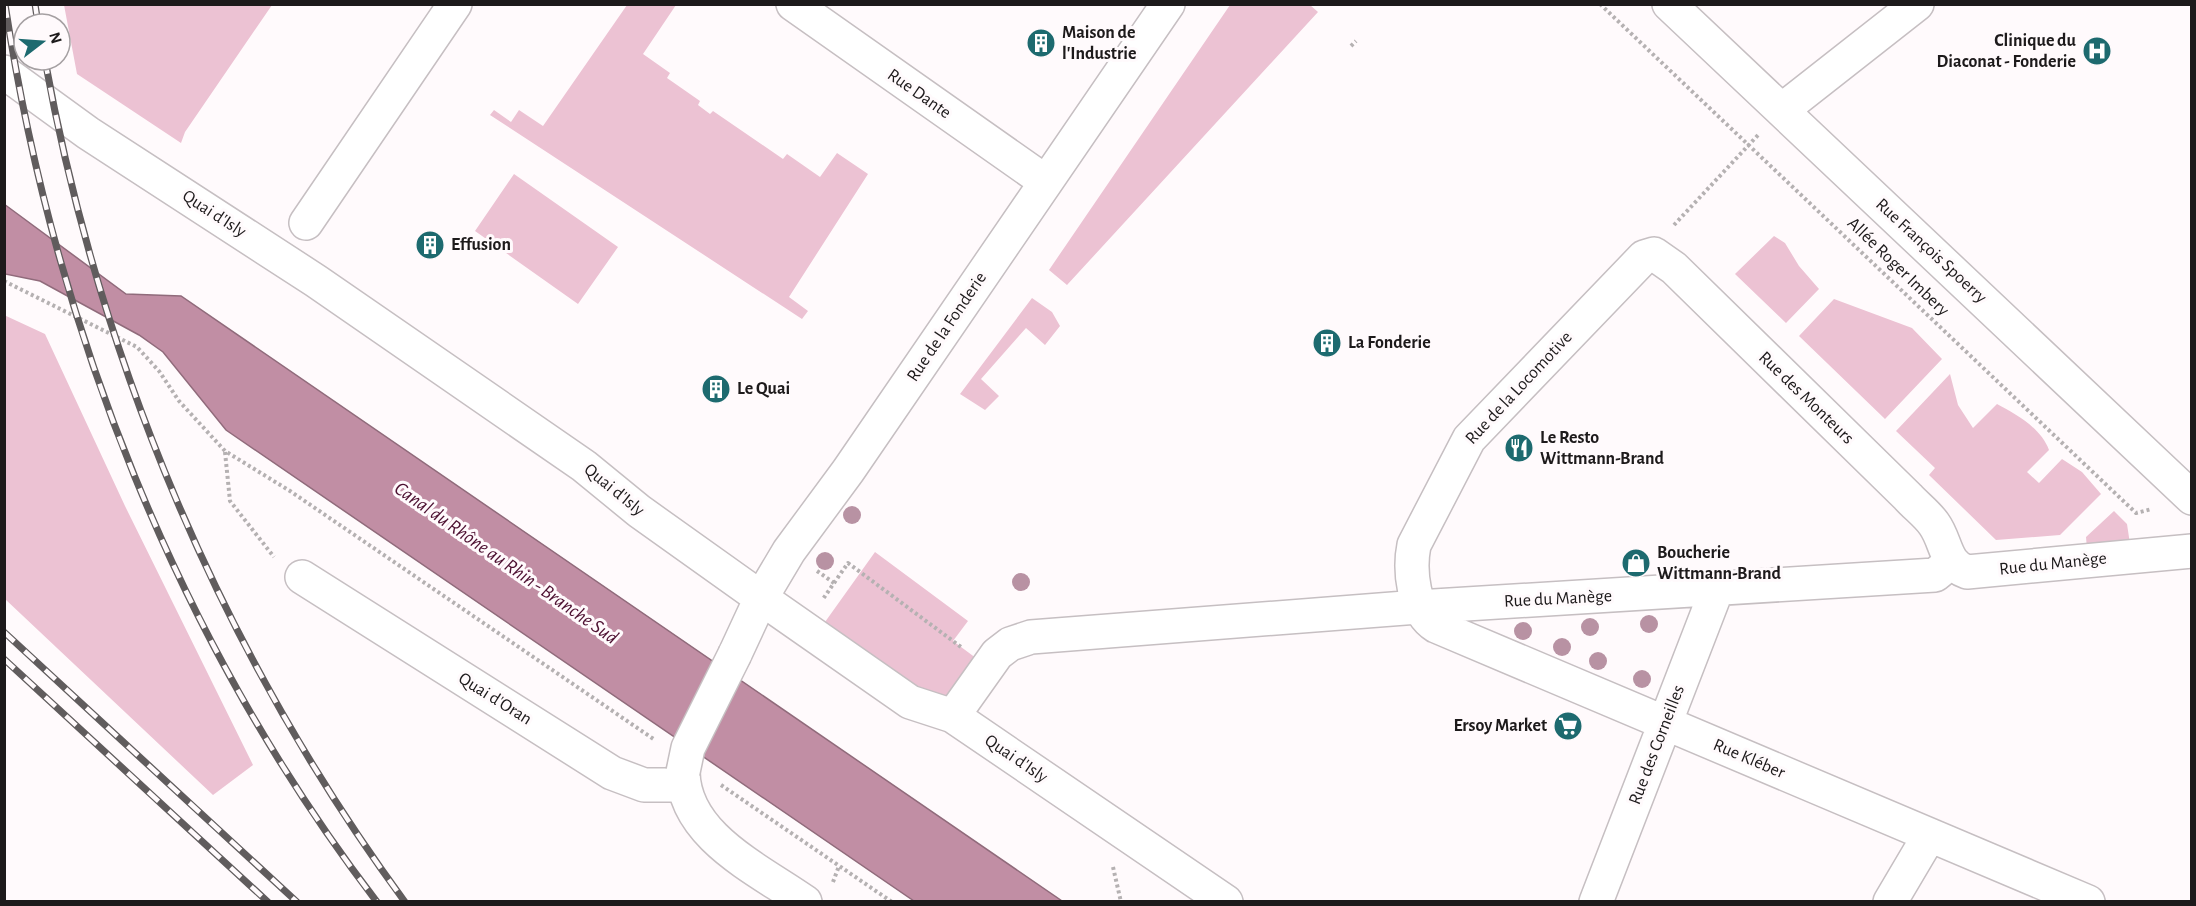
<svg xmlns="http://www.w3.org/2000/svg" width="2196" height="906" font-family="'Alegreya Sans',sans-serif">
<style>
.green{fill:#ecc2d3}
.water{fill:#c18ea4;stroke:#906b7b;stroke-width:1.5}
.lines{fill:none;stroke-linecap:round;stroke-linejoin:round}
.street-casing{stroke:#c6bfc2;stroke-width:36}
.secondary-casing{stroke:#c6bfc2;stroke-width:36}
.path{stroke:#b5b1b2;stroke-width:4;stroke-dasharray:3 3;stroke-linecap:butt}
.street{stroke:#fff;stroke-width:33}
.secondary{stroke:#fff;stroke-width:33}
.rail-casing{stroke:#605c5d;stroke-width:7}
.rail{stroke:#fffafc;stroke-width:4.5;stroke-dasharray:14;stroke-linecap:butt}
.secondary-bridge-casing{stroke:#c6bfc2;stroke-width:36;stroke-linecap:butt}
.secondary-bridge{stroke:#fff;stroke-width:33}
.tree{fill:#b892a3}
.labels{text-anchor:middle;dominant-baseline:central;stroke-width:6;stroke-linejoin:round;paint-order:stroke}
.poi-label{font-size:18px;font-weight:bold;fill:#1d1a1b;stroke:#fffafc;text-anchor:start}
.street-label{font-size:18px;fill:#1d1a1b;stroke:#fffafc}
.water-label{font-size:20px;font-style:italic;fill:#4d1031;stroke:#fffafc}
</style>
<rect width="100%" height="100%" fill="#fffafc"/>
<path class="green" d="M64,5v-1l208,1 -87,127 -4,11 -104,-69z
M627,5h49l-33,49 27,19 -3,5 33,23 -2,4 12,9 3,-3 70,48 4,-5 33,23 17,-24 31,21 -79,123 19,14 -6,8 -312,-204 4,-5 17,12 8,-12 24,16z
M1230,5h80l8,7 -251,273 -18,-15z
M514,174l104,73 -40,57 -103,-73z
M1774,236l11,7 14,23 20,23 -33,34 -51,-49z
M1032,298l20,14 8,14 -15,19 -19,-17 -45,51 18,17 -14,14 -25,-16z
M1834,299l78,29 30,31 -57,60 -86,-83z
M4,315l41,19 80,172 128,259 -40,30 -208,-196z
M1950,374l8,31 15,23 24,-24c19,10 44,24 52,46l-22,22 12,11 23,-24 20,13 19,22 -41,41 -64,5 -67,-65 6,-7 -39,-37z
M2114,511l13,13 3,20 -43,5 -1,-12z
M875,552l93,69 -15,20 35,26 -35,49 -138,-80z"/>
<path class="water" d="M4,204l122,90 55,2 881,605h-148l-688,-471 -63,-78 -24,-17 -99,-54 -35,-7z"/>
<g class="lines">
<g class="street-casing">
<path id="street" d="M793,4l253,178
M1168,4l-320,467 -59,80 -28,47 149,104 43,14 273,186
M1669,4l523,494
M1782,110l135,-106
M306,223l149,-219
M302,577l310,196 32,12h39
M953,716l44,-62 13,-10 21,-7 387,-30 517,-32 16,-13
M1596,902l121,-313
M1890,902l39,-66
M2088,902l-652,-276c-23,-14 -27,-56 -22,-81l55,-106 175,-182 10,-3 20,14 234,229c8,9 19,17 26,27 13,18 10,40 33,48l225,-21"/>
</g>
<g class="secondary-casing">
<path id="secondary" d="M4,72l84,61 228,148 268,185 55,45 122,87 -26,56
M683,772c1,64 75,97 122,130"/>
</g>
<path class="path" d="M1600,4l536,509 16,-4
M1351,46l5,-5
M1674,225l85,-91
M4,281l133,66 22,24 20,30 46,50 65,40 365,249
M225,452l5,49 44,56
M817,571l17,12 -11,16
M834,583l14,-20 113,84
M721,785l171,117
M1113,867l8,35
M833,882l6,-16"/>
<use href="#street" class="street"/>
<use href="#secondary" class="secondary"/>
<g class="rail-casing">
<path id="rail" d="M5,4c49,323 173,638 372,898
M35,4l3,20
M45,60c55,303 177,593 360,842
M4,632l293,270
M4,659l264,243"/>
</g>
<use href="#rail" class="rail"/>
<g class="secondary-bridge-casing">
<path id="secondary-bridge" d="M683,772l5,-24 47,-94"/>
</g>
<use href="#secondary-bridge" class="secondary-bridge"/>
</g>
<g class="tree">
<circle cx="852" cy="515" r="9"/>
<circle cx="825" cy="561" r="9"/>
<circle cx="1021" cy="582" r="9"/>
<circle cx="1649" cy="624" r="9"/>
<circle cx="1590" cy="627" r="9"/>
<circle cx="1523" cy="631" r="9"/>
<circle cx="1562" cy="647" r="9"/>
<circle cx="1598" cy="661" r="9"/>
<circle cx="1642" cy="679" r="9"/>
</g>
<defs>
<g id="building-disc" transform="scale(1.5)"><circle r="9.5" fill="#1d6a6f" stroke="#fffafc"/><path d="M-4-6H4V6H1V3H-1V6H-4ZM-2.5-4.3h1.7v1.8h-1.7ZM.8-4.3h1.7v1.8H.8ZM-2.5-1h1.7V.8h-1.7ZM.8-1h1.7V.8H.8Z" fill="#fff"/></g>
<g id="hospital-disc" transform="scale(1.5)"><circle r="9.5" fill="#1d6a6f" stroke="#fffafc"/><path d="M-5-5h3v3.5h4V-5h3V5h-3V1.5h-4V5h-3Z" fill="#fff"/></g>
<g id="restaurant-disc" transform="scale(1.5)"><circle r="9.5" fill="#1d6a6f" stroke="#fffafc"/><path d="M-5-6h1v4h1v-4h1v4h1v-4h1v5L-1.5 .5V6h-2V.5L-5-1ZM5-6V6H3V1.5H1.5Q1.5-4 5-6Z" fill="#fff"/></g>
<g id="shop-disc" transform="scale(1.5)"><circle r="9.5" fill="#1d6a6f" stroke="#fffafc"/><path d="M-5-2.5h2.3a2.7 3.5 0 0 1 5.4 0H5L5.5 6h-11ZM-1.5-2.5h3a1.5 2.3 0 0 0-3 0Z" fill="#fff"/></g>
<g id="supermarket-disc" transform="scale(1.5)"><circle r="9.5" fill="#1d6a6f" stroke="#fffafc"/><path d="M-6-5.5h2.5l.6 2H6L4.5 2H-2.5L-4.4-4H-6ZM-1.5 3.2a1.3 1.3 0 1 0 .1 0ZM3 3.2a1.3 1.3 0 1 0 .1 0Z" fill="#fff"/></g>
</defs>
<g fill-rule="evenodd">
<use href="#building-disc" x="1041" y="43"/>
<use href="#hospital-disc" x="2097" y="51"/>
<use href="#building-disc" x="430" y="245"/>
<use href="#building-disc" x="1327" y="343"/>
<use href="#building-disc" x="716" y="389"/>
<use href="#restaurant-disc" x="1519" y="448"/>
<use href="#shop-disc" x="1636" y="563"/>
<use href="#supermarket-disc" x="1568" y="726"/>
</g>
<g class="labels">
<g class="poi-label">
<text x="1062" y="33">Maison de<tspan x="1062" dy="21">l'Industrie</tspan></text>
<text x="2076" y="41" text-anchor="end">Clinique du<tspan x="2076" dy="21">Diaconat - Fonderie</tspan></text>
<text x="451" y="245">Effusion</text>
<text x="1348" y="343">La Fonderie</text>
<text x="737" y="389">Le Quai</text>
<text x="1540" y="438">Le Resto<tspan x="1540" dy="21">Wittmann-Brand</tspan></text>
<text x="1657" y="553">Boucherie<tspan x="1657" dy="21">Wittmann-Brand</tspan></text>
<text x="1547" y="726" text-anchor="end">Ersoy Market</text>
</g>
<g class="street-label">
<text transform="translate(919 94) rotate(35)">Rue Dante</text>
<text transform="translate(214 214) rotate(33)">Quai d'Isly</text>
<text transform="translate(1931 251) rotate(43)">Rue François Spoerry</text>
<text transform="translate(1898 267) rotate(44)">Allée Roger Imbery</text>
<text transform="translate(947 327) rotate(-56)">Rue de la Fonderie</text>
<text transform="translate(1519 388) rotate(-47)">Rue de la Locomotive</text>
<text transform="translate(1806 398) rotate(44)">Rue des Monteurs</text>
<text transform="translate(614 490) rotate(39)">Quai d'Isly</text>
<text transform="translate(2053 564) rotate(-6)">Rue du Manège</text>
<text transform="translate(1558 599) rotate(-3)">Rue du Manège</text>
<text transform="translate(495 699) rotate(32)">Quai d'Oran</text>
<text transform="translate(1657 745) rotate(-69)">Rue des Corneilles</text>
<text transform="translate(1016 759) rotate(34)">Quai d'Isly</text>
<text transform="translate(1749 759) rotate(23)">Rue Kléber</text>
</g>
<g class="water-label">
<text transform="translate(506 563) rotate(35)">Canal du Rhône au Rhin - Branche Sud</text>
</g>
</g>
<rect width="2196" height="906" fill="none" stroke="#1d1a1b" stroke-width="12"/>
<g transform="translate(42 42) rotate(73)"><circle r="28" fill="#fffafc" stroke="#a5a0a2" stroke-width="1.5"/>
<path d="M0-4.5L10 22L0 15L-10 22Z" fill="#1d6a6f"/>
<text y="-9" font-size="16" font-weight="bold" text-anchor="middle" fill="#1d1a1b">N</text>
</g>
</svg>
